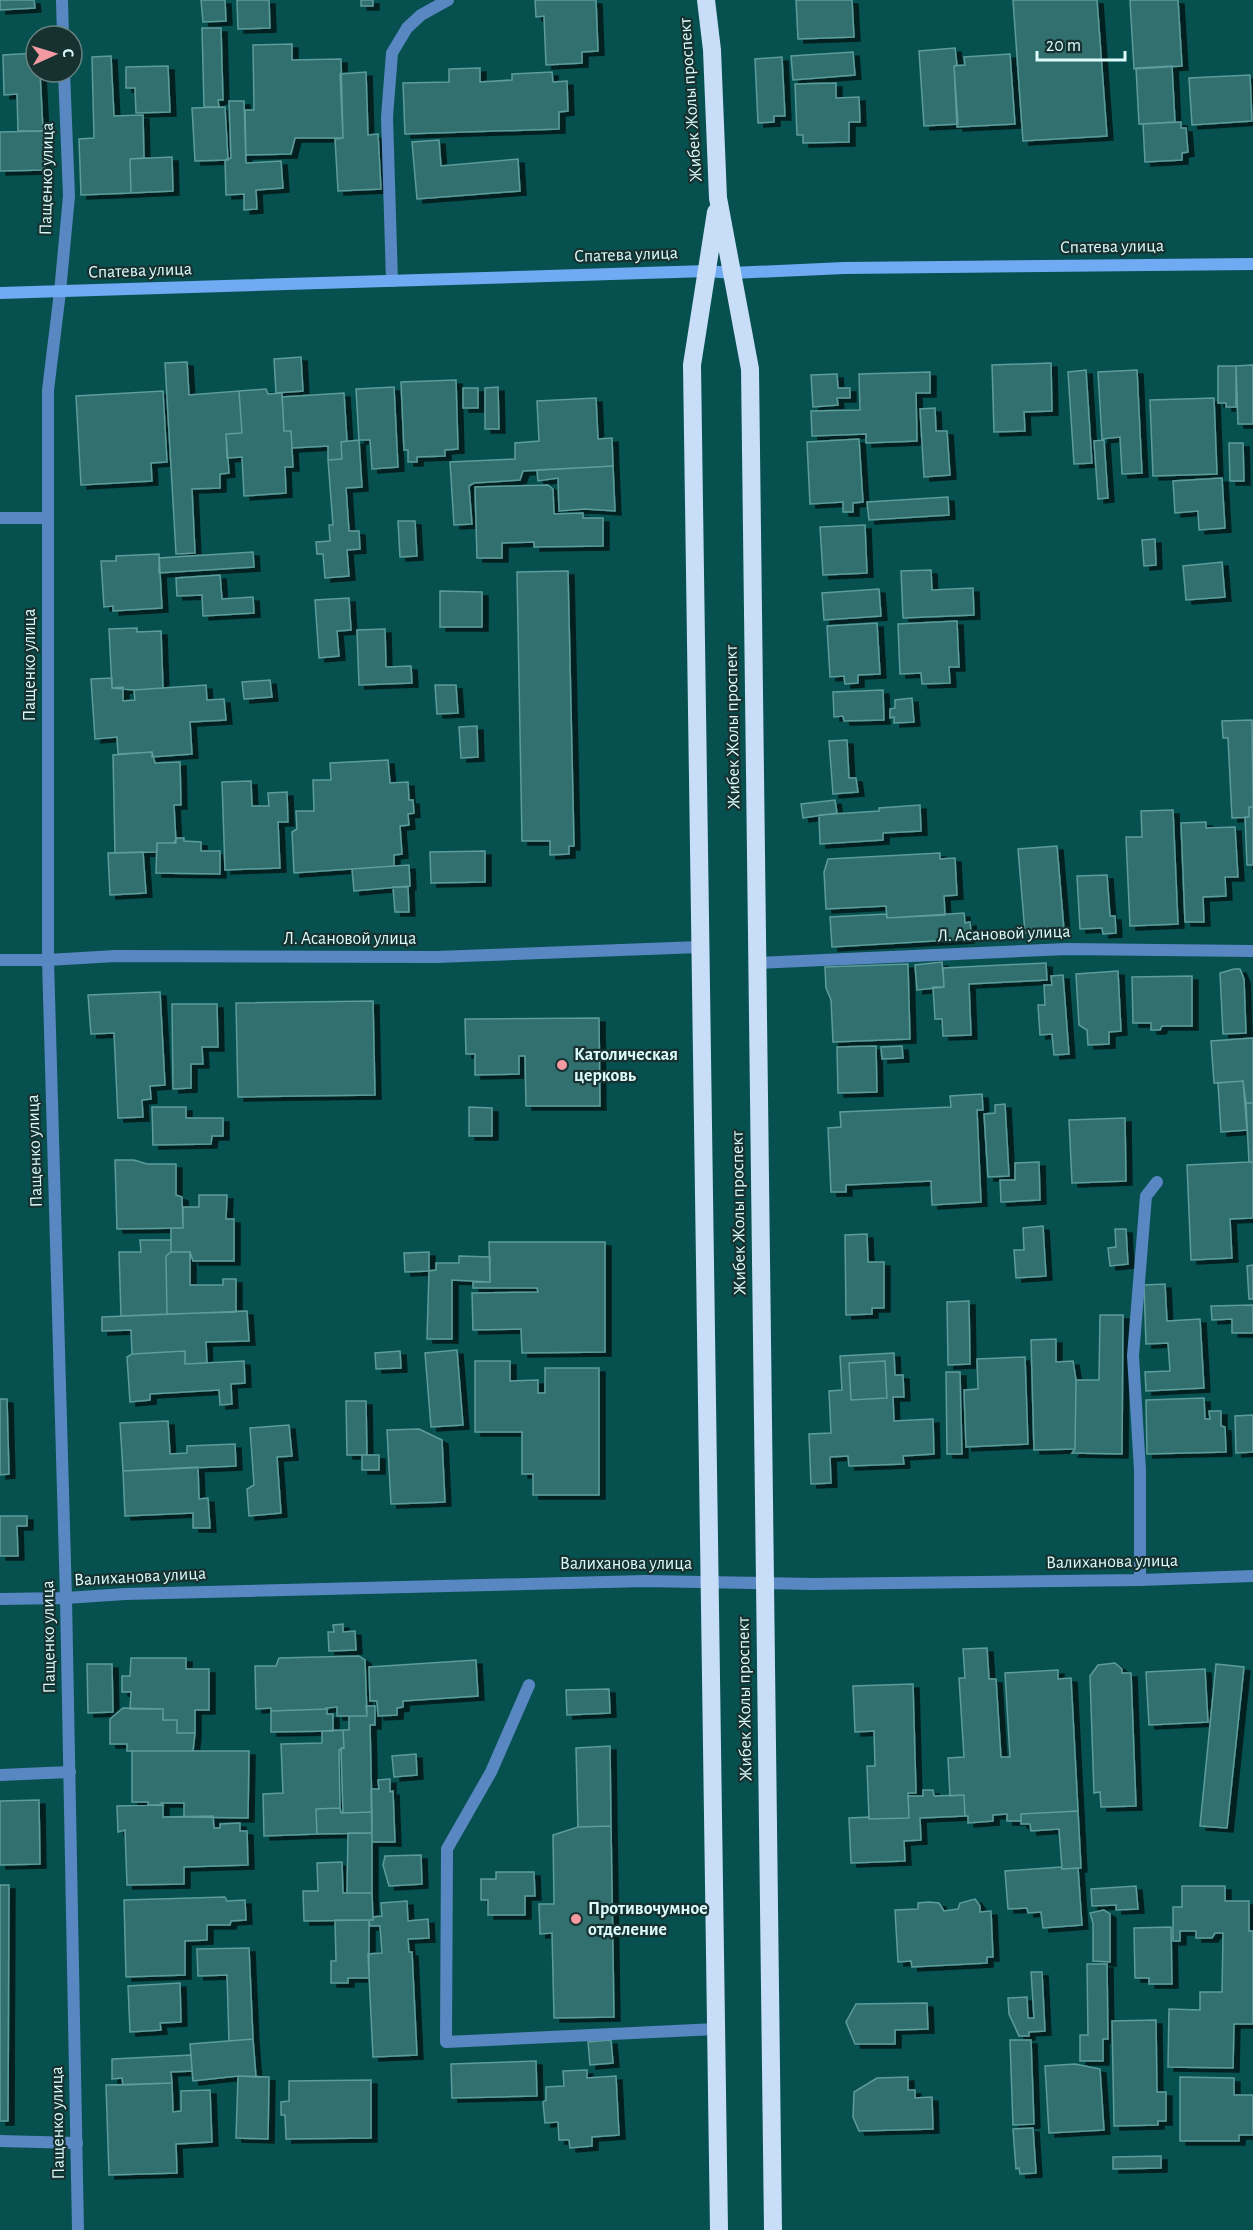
<svg xmlns="http://www.w3.org/2000/svg" width="1253" height="2230" font-family="'Alegreya Sans',sans-serif">
<style>
.building{fill:#306f6f;stroke:#5d9c9b;stroke-width:1.5;filter:url(#shadow)}
.lines{fill:none;stroke-linecap:round;stroke-linejoin:round}
.lane{stroke:#5987c1;stroke-width:12}
.street{stroke:#5987c1;stroke-width:12}
.secondary{stroke:#70aaf3;stroke-width:12}
.highway{stroke:#c7ddf8;stroke-width:18}
.poi-dot{fill:#f49aa2;stroke:#163130;stroke-width:2}
.labels{text-anchor:middle;dominant-baseline:central;stroke-width:4.5;stroke-linejoin:round;paint-order:stroke}
.street-label{font-size:18px;fill:#dcfbfa;stroke:#163130}
.poi-label{font-size:18px;font-weight:bold;fill:#dcfbfa;stroke:#163130;text-anchor:start}
</style>
<defs>
<filter id="shadow"><feDropShadow dx="6" dy="4" stdDeviation="0" flood-color="#0009"/></filter>
</defs>
<rect width="100%" height="100%" fill="#065050"/>
<path class="building" d="M0,0h34l1,8 -35,2z
M201,0h24l1,21 -23,1z
M237,0h32l1,28 -32,1z
M361,0h12v6h-12z
M535,0h61l2,51 -16,1v11l-36,2 -2,-49 -8,1z
M796,0h56l2,37 -56,2z
M1013,0h84l10,136 -84,5z
M1130,0h48l4,66 -48,3z
M202,28h19l2,72h-5l1,7h-15z
M292,44v16l49,-1 2,79h-48l-4,16 -45,1 -1,-45h9l-1,-65z
M955,48l2,17 -3,1 4,58 -34,2 -5,-75z
M853,52l2,23 -62,5 -2,-24z
M36,53v19h4l3,59h-25l-1,-37 -13,1 -1,-40z
M1010,54l5,70 -58,3 -3,-61 11,-1 -1,-8z
M111,56l3,60 29,-1 1,43 -14,1 1,34 -50,2 -2,-56 15,-1 -2,-81z
M782,57l3,59h-11v6l-16,1 -3,-64z
M168,66l2,46 -34,1 -1,-25h-9v-21z
M1172,66l3,56 -36,2 -3,-56z
M480,68v14l32,-2v-6l40,-2 1,10 14,-1 1,30 -9,1v17l-154,5 -2,-51 46,-1v-13z
M366,72l2,63 10,-1 3,55 -43,2 -3,-52 8,-1 -3,-64z
M1250,75l2,46 -60,4 -3,-47z
M836,83v15l23,-1 1,25h-11v20l-46,1v-8h-6l-2,-51z
M229,101h15l2,62 35,-2 2,27 -27,2 1,19 -13,1v-16l-18,1 -1,-35 6,-2z
M225,107l3,53 -33,1 -3,-53z
M1181,122v6h5l2,24 -6,1v7l-37,2 -2,-38z
M43,131l1,39 -44,1v-39z
M439,140l2,26 77,-7 2,32 -103,8 -5,-57z
M172,157l1,34 -42,2 -1,-34z
M301,357l2,34 -27,2 -2,-34z
M187,362l2,33 50,-4 3,42 -16,1 3,39 -9,1v14l-28,1 3,64 -19,1 -11,-191z
M1051,363l1,48 -28,1 1,19 -31,1 -2,-67z
M1253,365v59h-15l-2,-58z
M1218,366h18v41h-10v-4h-8z
M1086,370l6,93 -18,1 -6,-92z
M1137,370l5,103 -20,1 -2,-37 -18,2 -4,-67z
M930,372v21h-14l1,48 -51,2v-9l-54,2 -1,-25 49,-1 -1,-36z
M837,374l1,14h12v10h-13l1,7 -25,2 -2,-32z
M456,380l2,69 -13,1v6l-28,1v5h-9v-12h-4l-3,-68z
M394,387l4,80 -26,2 -2,-29h-11l-3,-51z
M498,387l1,42h-14v-41z
M463,388h15v20h-15z
M266,389l2,5 14,-1 2,38h7l2,36h-8l1,26 -42,3 -2,-39 -15,1 -1,-24 16,-1 -3,-42z
M163,391l4,71 -16,1 1,18 -71,4 -5,-89z
M344,393l3,48 -6,1 1,17 -14,1v-14l-36,2 -1,-17h-7l-2,-34z
M596,398l2,41 14,-1 1,28 -90,5 -3,9 -46,3 -5,3 3,38 -18,1 -4,-63 65,-3v-16l24,-2 -2,-40z
M1214,398l3,76 -64,2 -3,-76z
M935,408l1,23h11l3,44 -26,2 -4,-68z
M859,439l4,63 -10,1v9h-10v-10l-33,2 -3,-62z
M359,440l3,47 -16,1 3,43h10l1,18 -13,1 2,26 -24,2 -2,-24h-6l-1,-12 14,-1 -1,-16h4l-5,-65 14,-1 -1,-17z
M1104,440l4,58 -10,1 -4,-58z
M1229,443h14l1,38h-14z
M613,466l2,45 -30,-2 -26,2 -1,-33 -20,3 -1,-11z
M1222,478l3,50 -26,2 -1,-19 -23,2 -2,-32z
M548,485l5,4 1,25 29,-1v5h20v28l-69,1v-5l-32,1v15h-25l-2,-71z
M948,497l1,18 -80,5 -2,-18z
M398,521h17l2,35 -17,1z
M865,525l2,48 -44,2 -3,-48z
M1155,539l1,26 -12,1 -2,-26z
M253,552l1,15 -95,6v-15z
M159,554l3,54 -49,3v-5l-9,1 -3,-46h15v-5z
M1222,562l3,35 -39,3 -3,-34z
M931,570l1,20 41,-2 1,27 -71,3 -2,-47z
M568,571l6,275h-5v8l-19,1v-14h-28l-5,-269z
M220,575l2,24 31,-2 1,16 -51,3 -1,-21 -25,1 -1,-18z
M879,589l2,27 -57,4 -2,-27z
M440,591l42,1v35h-42z
M349,598l2,32 -14,1 2,25 -20,2 -4,-58z
M957,621l2,46h-10l1,16 -28,1 -1,-11 -21,1 -2,-50z
M877,623l3,51 -22,1v8l-13,1 -1,-8 -14,1 -3,-51z
M137,628v4l24,-1 2,57 -29,2 -22,-2 -3,-59z
M385,629l1,38 25,-1 1,17 -53,2 -2,-55z
M112,678v10l11,-1v14l12,-1 -1,-10 72,-5 1,15 17,-1 2,21 -36,2 2,32 -40,3v-5l-34,2 -1,-17 -22,2 -4,-60z
M270,680l2,17 -28,2 -2,-17z
M435,685h21l2,28 -21,1z
M883,690l1,30 -40,1 -1,-5 -9,1 -1,-25z
M912,698l2,24 -20,1v-6l-4,1v-9l5,-1v-8z
M1252,720l1,87h-4v10l-17,1 -4,-80h-5l-1,-17z
M477,726l1,31 -17,1 -2,-31z
M847,740l2,38h7l2,14 -25,2 -4,-53z
M152,752l3,11 25,-1 1,43h-7l2,38h-19v9l-42,1 -2,-98z
M388,760l2,23 18,-1 1,18h4l1,13 -6,1 1,11 -9,1 2,28 -8,1v11l-100,7 -2,-41 5,-3 -1,-18h18l-1,-31h18l-1,-17z
M251,781l1,25h17l-1,-13 19,-1 1,30h-10l2,46 -55,2 -3,-88z
M835,800l2,13 -34,5 -2,-14z
M920,805l1,26 -38,2v7l-63,4 -1,-29 60,-4v-3z
M1249,807h4v58h-6l-2,-48h4z
M1173,810l5,114 -48,2 -4,-89h16l-1,-26z
M1206,822v6l29,-1 3,50h-13l1,19 -23,1 1,25h-19l-4,-99z
M177,838h7v3l17,1v9h19v23l-64,-1 1,-30h17z
M1057,846l7,84 -39,3 -7,-84z
M485,851v31l-54,1 -1,-31z
M143,852l3,41 -36,2 -2,-42z
M940,853v6l15,-1 2,37 -13,1 1,19 -58,3 -1,-12 -60,3 -2,-37 4,-13z
M409,865l1,21 -56,5 -2,-22z
M1107,875l3,41h5l1,17 -13,1 -1,-6 -22,1 -3,-53z
M393,887h15l1,25h-14z
M964,913l1,10 5,-1 1,10h-4l1,7 -136,8 -2,-30 56,-3 1,4z
M942,962l2,25 -27,3 -2,-25z
M1046,963l1,17 -78,4 2,51 -28,1 -1,-17h-7l-2,-32h11l-1,-19z
M908,964l2,75 -77,3 -2,-42 -5,-12 -1,-21z
M1234,969h6l4,10 2,54 -23,1 -3,-61z
M1118,971l3,60 -12,1v12l-21,1 -1,-15 -8,-5 -3,-51z
M1063,975l6,79 -15,1 -2,-21 -12,1 -2,-30h7l-1,-20h8l-1,-9z
M1192,976v50h-30l-2,4h-9v-7h-18l-1,-46z
M160,992l5,93 -15,1 1,13 -9,1 1,17 -25,1 -4,-85 -23,1 -3,-39z
M373,1001l2,94 -137,2 -2,-94z
M172,1004h45l1,43h-16l1,17h-12v24l-18,1z
M599,1018l1,88h-74l-1,-50h-6v18l-44,1v-21h-9l-1,-35z
M1253,1038v65h-7l-3,-22 -29,2 -3,-42z
M876,1046l1,46 -39,1 -1,-46z
M902,1046l1,12 -21,1 -1,-12z
M1243,1081l4,49 -26,2 -3,-49z
M982,1094l1,16h-6l4,92 -49,3 -1,-24 -85,4v7h-15l-3,-64 13,-1 -1,-15 111,-5 -1,-11z
M1246,1103h7v59h-4z
M1005,1104l4,72 -21,1 -4,-63 11,-1v-8z
M152,1107h34v11h37v18h-11l-1,8 -58,1z
M469,1107l23,1v28h-23z
M1125,1118l1,63 -54,2 -3,-63z
M115,1160h19l13,4h29v31l6,2 1,31 -66,1z
M1039,1162l1,38 -39,2 -1,-22h15v-17z
M1249,1162h4v56l-23,1 2,39 -41,2 -4,-95z
M199,1195h28l-1,24h8v42h-41l-3,-9h-19v-24h12v-21h16z
M1043,1226l3,50 -30,2 -2,-28h10l-1,-22z
M1115,1229h11l2,35 -18,2 -2,-18 8,-1z
M867,1234l1,28h16v46h-12v6l-26,1 -1,-80z
M140,1240h31v12l-5,4 1,58 -46,2 -2,-64h22z
M489,1242h116v110l-83,1 -1,-24 -48,1 -1,-37 66,-1 -1,-4h-64v-6h17z
M171,1252h19v33h33v-6h13v33l-69,2 -1,-58z
M429,1252v19l-24,1 -1,-19z
M459,1256l31,1v25l-38,-2v59h-25l2,-68 7,-1v-7h23z
M1253,1265v34h-4l-2,-33z
M1165,1284l2,37 33,-2 4,69 -58,3 -1,-19 25,-1 -2,-28 -22,1 -2,-59z
M969,1301l1,63 -22,1 -1,-63z
M1253,1305v28h-21v-14l-20,1 -1,-14z
M247,1311l2,30 -43,1 1,21 -22,1v-13l-53,3 -1,-24 -29,1v-14z
M1100,1315h23l-1,139 -50,-1 3,-4 1,-69h23z
M1056,1339v23l17,-1 3,19 -1,69 -41,1 -3,-110z
M457,1350l6,75 -32,2 -6,-74z
M185,1351v13l59,-3 1,22 -14,1 1,20 -12,1 -1,-15 -69,4v6l-20,2 -3,-45 5,-3z
M400,1351l1,17 -25,1 -1,-16z
M894,1353l1,22h8l1,22h-11l1,24 39,-2 1,35 -31,2 1,8 -55,2 -1,-10 -18,1 1,26 -20,1 -2,-50 22,-1 -2,-42 13,-1 -2,-34z
M1025,1357l3,87 -62,3 -2,-57 14,-1 -1,-30z
M475,1361h35v20l28,-1v13h7v-25h54v127h-66v-21h-11v-42h-47z
M885,1361l2,37 -36,2 -2,-37z
M946,1372h14l2,82h-15z
M1204,1398l1,21h5l-1,-8h12v15l4,1 1,25 -79,2 -1,-54z
M0,1399h7l2,75 -9,1z
M346,1401h20l1,54h-20z
M1253,1415v37l-17,1 -1,-37z
M168,1421l2,33 17,-1v-7l48,-2 1,22 -113,5 -3,-48z
M289,1425l3,31 -15,1 4,56 -32,3 -2,-27 7,-4 -4,-57z
M419,1429l23,11 3,62 -54,2 -4,-74z
M362,1455h17v15h-17z
M198,1467l1,32 9,-1 2,30h-17v-15l-68,3 -2,-45z
M0,1516h27v10h-10l1,30h-18z
M343,1624v8l12,-1 1,19 -27,1 -1,-19h6l-1,-7z
M987,1648l2,31h7l5,78h9l-5,-84 53,-3v9l13,-1 7,133 -57,3v7h-14v-7l-14,1v6l-25,2v-7h-3l-1,-21 -14,1 -2,-38 16,-1 -5,-79h6l-2,-29z
M359,1656l6,4 2,56h-30v-9l-11,1 1,1 -56,2v-3l-15,1 -1,-43h21l3,-8z
M131,1658h55v11h23v41h-14v23h-18v-13h-14v-11h-33l1,-17h-9v-16h8z
M476,1660l2,36 -75,5v6l-6,1v7l-19,1 -1,-15h-7l-1,-34z
M1115,1663l7,6v4h9l5,133 -35,1 -1,-15 -6,1 -4,-117 8,-11z
M87,1664h25l1,48 -25,1z
M1216,1664l28,3 -17,161 -27,-2z
M1205,1669l3,53 -59,3 -3,-53z
M913,1684l3,109h-8l1,25 -40,1 -2,-53h8l-1,-35 -19,1 -2,-46z
M609,1689l1,24 -43,2 -1,-25z
M366,1706h9v19h-5l2,87 -29,1 -2,-65h3l-1,-18h6v-14h18z
M123,1708l40,1v11h14v13h18l-2,18h-66v-7h-17v-25z
M327,1709v5h6v17l-62,1v-21z
M343,1730l1,18 -5,2 1,58 -24,1 1,25 -53,2 -1,-42 20,-1 -2,-49 41,-1v-12z
M610,1746l1,80 -33,1 -2,-79z
M132,1751h117l-1,67 -64,-1v-14h-23l2,2h-15v-3h-16z
M416,1754l1,21 -23,2 -2,-21z
M390,1779v13l3,-1 2,51h-23l-1,-53h8l-1,-9z
M923,1790h10l1,6 30,-1 1,21 -45,2 1,22 -17,1 1,20 -54,2 -2,-45 20,-1v2l40,-1 -1,-22h15z
M39,1800l1,64 -40,1v-64z
M163,1805v12l50,-1 1,12h6v-4l20,-1v8h7l1,34 -64,2v17l-57,1 -2,-55 -7,2 -1,-26z
M340,1808l1,5 31,-1v21l-55,1 -1,-25z
M1078,1811l3,57 -19,1 -3,-40 -28,2 -1,-7h-9v-10z
M611,1826l3,191 -60,1 -2,-85 -12,1 -1,-30h15l-1,-69 25,-8z
M348,1833h24v60h-25z
M421,1855l1,29 -33,2 -6,-21 2,-9z
M342,1862l1,31h29l1,27 -69,1 -1,-30h15l-1,-28z
M1061,1867l1,2 16,-1 4,57 -39,3 -2,-16 -13,1 -1,-5 -19,1 -3,-38z
M496,1872h38l1,24h-10v19h-37v-15h-7v-21h15z
M0,1885h9l-1,236h-8z
M1136,1886l2,23 -22,1v-5l-24,1 -1,-17z
M1182,1886h43v15h24v30h4v93h-19l-1,44 -65,-1 1,-58 31,1v-18h22l1,-59h-8l-3,5h-16v-7h-16v10h-7v-34h9z
M225,1897l2,4 18,-1 1,20 -15,1 -1,4h-23v15l-22,1v34l-59,2 -2,-77z
M975,1899l5,7v6l11,-1 2,46h-6v6l-75,4 -1,-6 -13,1 -3,-52 23,-1v-6l11,-1 10,1 5,8 14,-2 2,-6z
M407,1901l1,20 20,-2 1,19 -21,1 1,13h3l5,103 -44,2 -5,-103 14,-1 -2,-27h-10l-1,-6h4v-3l9,-1 -1,-13z
M1104,1910l6,4v48l-17,-1v-38l-3,-10z
M335,1920h34v58h-21v5h-17v-22h5z
M1171,1927l1,57h-23v-6h-14l-1,-50z
M249,1948l4,91 -24,2 -2,-66 -29,1 -1,-27z
M1087,1964h20l1,75h-5v22h-23v-26h8z
M1031,1972h11l3,59 -16,1v4h-10l-10,-22 -1,-16 19,-1 1,21h6z
M180,1983l1,39 -21,1 1,7 -31,2 -2,-46z
M927,2003l1,26 -33,1v14h-40l-9,-22 10,-18z
M1156,2020l1,72h9v29h-8v4l-44,1 -2,-105z
M253,2039l3,38 -18,-1 -45,5 -3,-37z
M611,2040l2,23 -23,2 -2,-23z
M1010,2040h21l3,84 -21,1z
M191,2055l1,16 -21,1 1,11 -49,2 -1,-7 -10,1v-20z
M536,2061l1,35 -85,2 -1,-34z
M1075,2064l25,5 4,61 -55,3 -4,-67z
M587,2070v8l29,-2 3,59 -27,2v9l-22,2 -1,-8h-10l-1,-18 -13,1 -2,-21 3,-2v-13l18,-1 -1,-15z
M238,2076l31,1 -1,62 -32,-1z
M908,2077v13h7v8l17,-1 1,32 -74,2 -6,-14 1,-25 23,-14z
M1180,2077l54,1v17h19v40h-14v6h-59z
M371,2080v58l-85,1 -1,-24h-4v-13l8,-1v-20z
M172,2083l1,29 8,-1v-20l29,-1 2,52 -36,2 1,29 -68,2 -3,-90z
M1033,2128l3,45 -16,1 -1,-6 -3,1 -3,-40z
M1161,2156v12l-48,1v-12z"/>
<g class="lines">
<path class="lane" d="M392,281l-5,-164 5,-64 15,-25 14,-13 27,-15
M0,518h48
M1140,1580v-110l-7,-114 13,-160 11,-14
M529,1685l-38,87 -44,77 -1,193 270,-13
M0,1775l70,-3
M0,2141l77,2"/>
<path class="street" d="M62,0l1,36
M64,72l5,124 -9,96 -12,98v570l18,638 12,632
M0,960h48l67,-4 321,1 264,-10
M757,963l309,-14 187,2
M0,1599l66,-1 59,-4 520,-13 168,3 327,-4 113,-4"/>
<path class="secondary" d="M0,293l707,-22 25,2 112,-5 409,-4"/>
<path class="highway" d="M706,0l6,50 6,148 32,171 23,1861
M716,212l-24,153 27,1865"/>
</g>
<g class="poi-dot">
<circle cx="562" cy="1065" r="6"/>
<circle cx="576" cy="1919" r="6"/>
</g>
<g class="labels">
<g class="street-label">
<text transform="translate(691 100) rotate(-94)">Жибек Жолы проспект</text>
<text transform="translate(47 179) rotate(-89)">Пащенко улица</text>
<text transform="translate(1112 247) rotate(-1)">Спатева улица</text>
<text transform="translate(626 255) rotate(-2)">Спатева улица</text>
<text transform="translate(140 271) rotate(-2)">Спатева улица</text>
<text transform="translate(30 665) rotate(-90)">Пащенко улица</text>
<text transform="translate(733 727) rotate(-91)">Жибек Жолы проспект</text>
<text transform="translate(1004 934) rotate(-2)">Л. Асановой улица</text>
<text x="350" y="939">Л. Асановой улица</text>
<text transform="translate(35 1151) rotate(-92)">Пащенко улица</text>
<text transform="translate(739 1213) rotate(-91)">Жибек Жолы проспект</text>
<text transform="translate(1112 1562) rotate(-1)">Валиханова улица</text>
<text x="626" y="1564">Валиханова улица</text>
<text transform="translate(140 1577) rotate(-3)">Валиханова улица</text>
<text transform="translate(49 1637) rotate(-91)">Пащенко улица</text>
<text transform="translate(745 1699) rotate(-91)">Жибек Жолы проспект</text>
<text transform="translate(58 2123) rotate(-91)">Пащенко улица</text>
</g>
<g class="poi-label">
<text x="574" y="1055">Католическая<tspan x="574" dy="21">церковь</tspan></text>
<text x="588" y="1909">Противочумное<tspan x="588" dy="21">отделение</tspan></text>
</g>
</g>
<g transform="translate(54 54) rotate(86)"><circle r="28" fill="#163130" stroke="#658281" stroke-width="1.5"/>
<path d="M0-4.5L10 22L0 15L-10 22Z" fill="#f49aa2"/>
<text y="-9" font-size="16" font-weight="bold" text-anchor="middle" fill="#dcfbfa">С</text>
</g>
<path d="M1037 51v9h88v-9" fill="none" stroke="#dcfbfa" stroke-width="3"/>
<text x="1046" y="51" font-size="18" fill="#dcfbfa" stroke="#163130" stroke-width="4.5" paint-order="stroke">20 m</text>
</svg>
